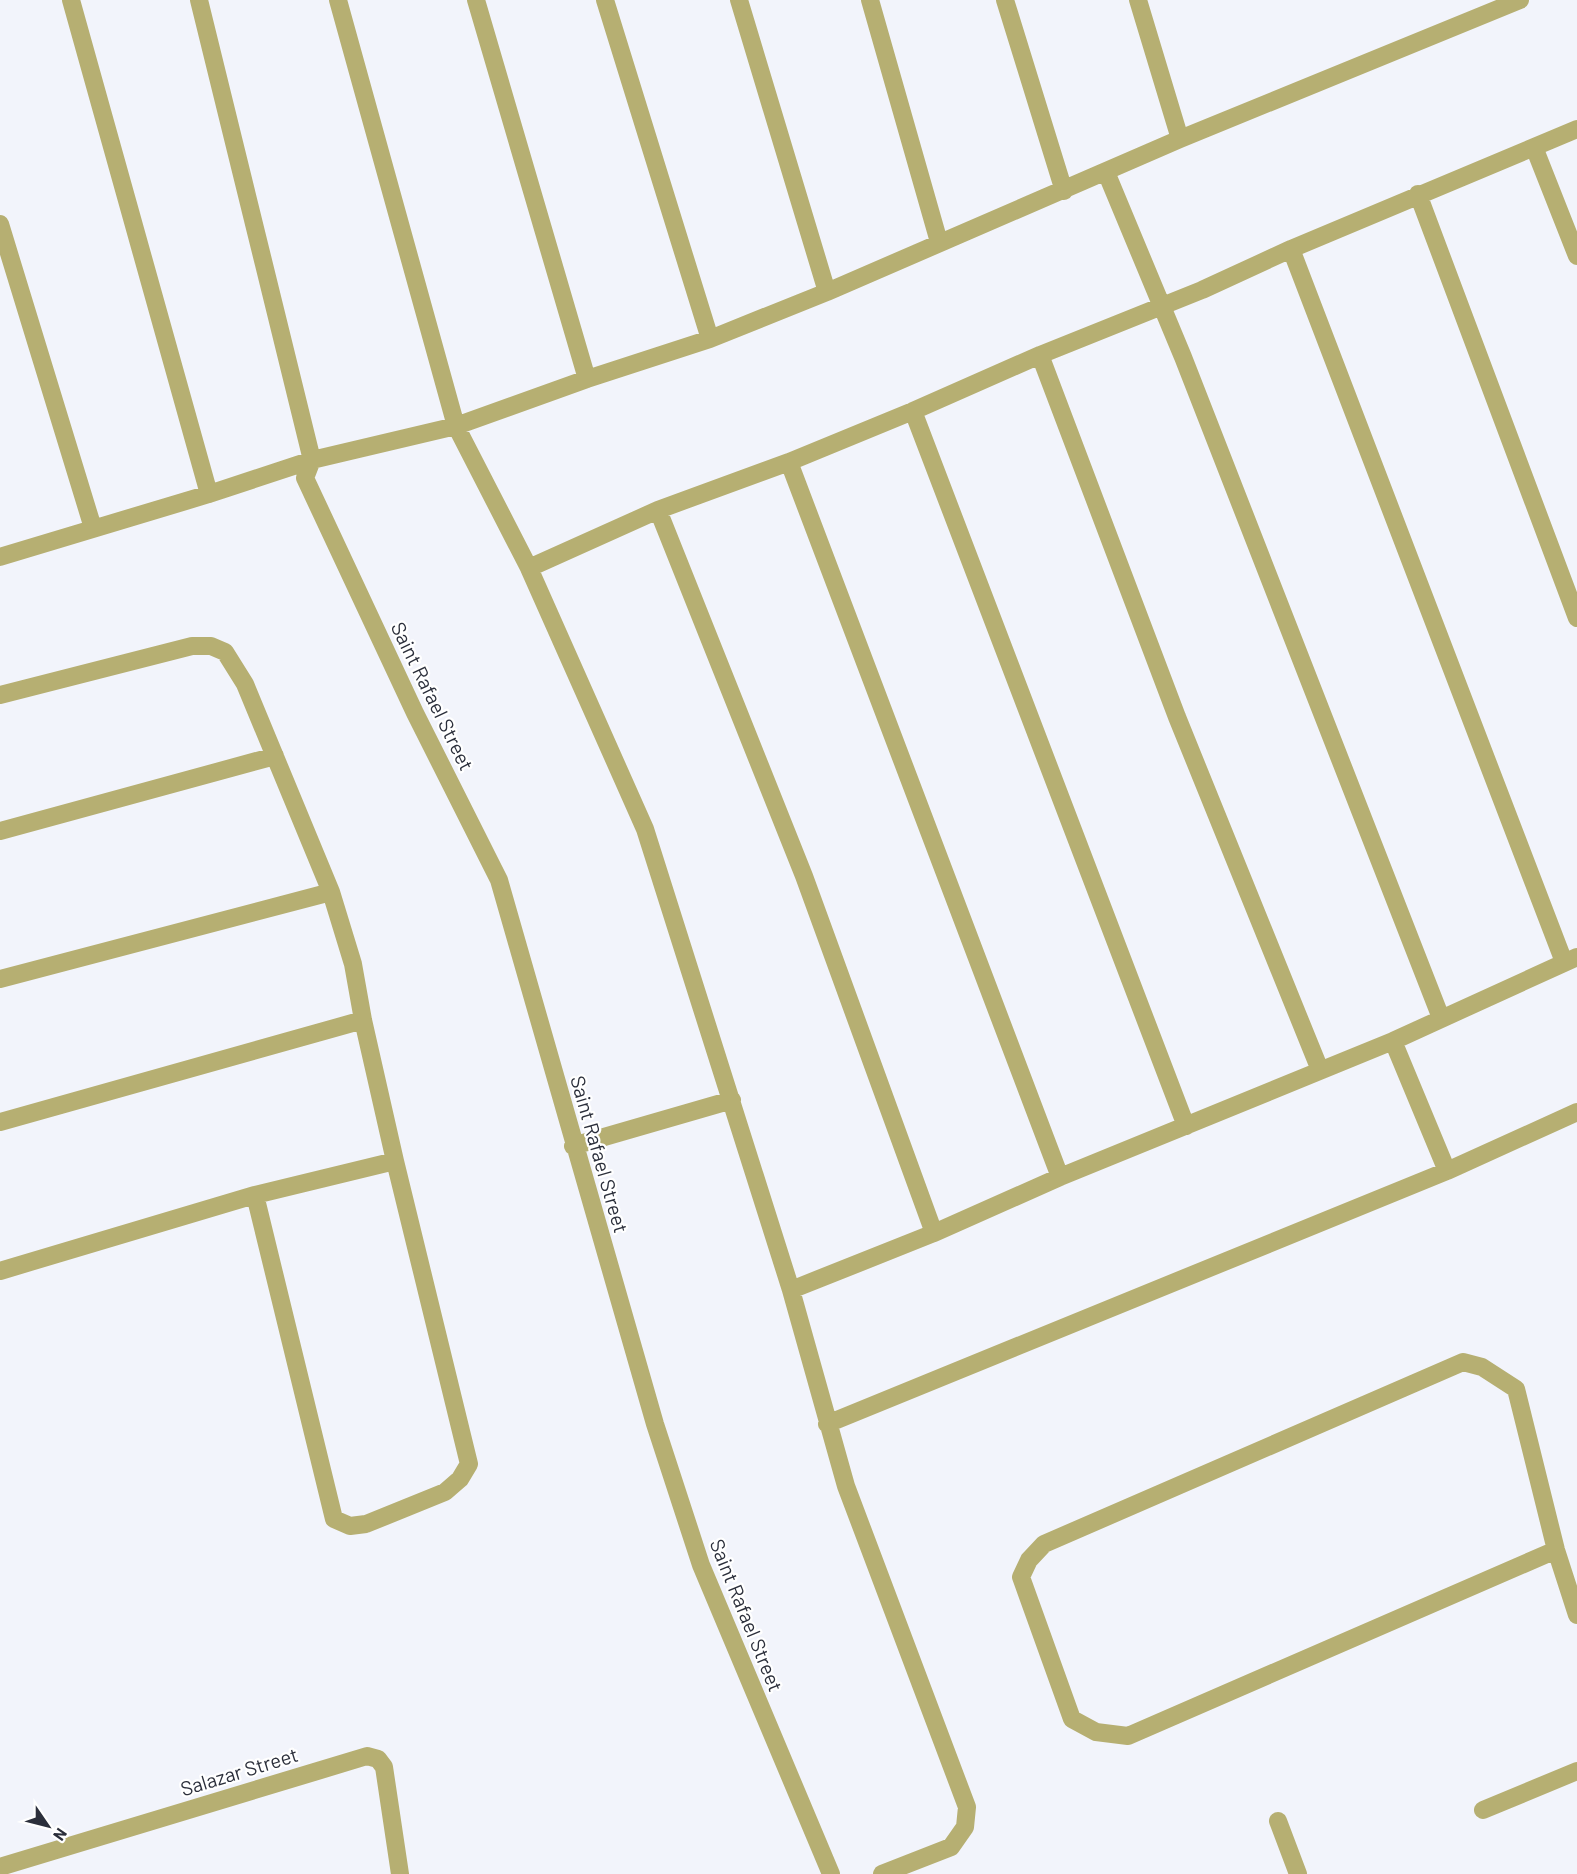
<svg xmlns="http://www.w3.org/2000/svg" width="1577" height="1874" font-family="Barlow,sans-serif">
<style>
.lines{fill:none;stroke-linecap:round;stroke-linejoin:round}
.street{stroke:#b6af72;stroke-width:18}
.labels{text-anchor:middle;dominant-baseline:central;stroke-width:4.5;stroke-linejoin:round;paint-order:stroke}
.street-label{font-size:20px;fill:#2b2f3b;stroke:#fff}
</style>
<rect width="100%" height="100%" fill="#f2f4fb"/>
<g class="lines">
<path class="street" d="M71,0l138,494
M199,0l113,460 -7,18 110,235 84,167 156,544 46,141 130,309
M338,0l118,426 73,142 116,261 146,461 55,196 121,321 -2,20 -14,20 -69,27
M476,0l111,379
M605,0l105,339
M739,0l88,292
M870,0l69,242
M1005,0l59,191
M1138,0l42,139
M1534,147l43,109
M1106,172l77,185 258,661
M1418,194l159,424
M0,224l93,304
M1291,249l273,713
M1040,355l137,362 143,353
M913,411l273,715
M789,462l271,715
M658,510l146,366 130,357
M0,557l209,-63 103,-34 144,-34 131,-47 123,-40 117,-47 353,-153 340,-139
M529,568l129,-58 131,-48 124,-51 127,-56 162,-65 89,-41 286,-120
M0,695l192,-49h19l14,6 20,32 86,208 22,72 10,56 32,141 74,303 -9,15 -15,13 -79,32 -16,2 -16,-7 -79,-324
M0,831l275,-75
M0,979l331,-87
M1393,1041l54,130
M0,1122l363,-102
M573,1146l159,-46
M0,1271l255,-76 140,-34
M791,1290l143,-57 126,-56 333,-136 184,-84
M827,1424l620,-253 130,-59
M1556,1550l-428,186 -32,-4 -24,-13 -51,-142 8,-17 15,-16 419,-182 19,5 34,22 40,161 21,65
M1483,1810l94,-39
M1278,1821l20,53
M0,1867l367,-111 11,3 6,8 16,107"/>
</g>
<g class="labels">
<g class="street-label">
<text transform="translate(433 696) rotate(64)">Saint Rafael Street</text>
<text transform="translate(600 1154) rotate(74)">Saint Rafael Street</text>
<text transform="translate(747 1615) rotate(68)">Saint Rafael Street</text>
<text transform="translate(239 1771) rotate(-17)">Salazar Street</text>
</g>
</g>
<g transform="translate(48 1826) rotate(125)" stroke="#ffffff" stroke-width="4.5" paint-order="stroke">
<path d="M0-4.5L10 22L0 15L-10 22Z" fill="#2b2f3b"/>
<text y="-9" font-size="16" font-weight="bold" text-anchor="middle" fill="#2b2f3b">N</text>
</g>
</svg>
